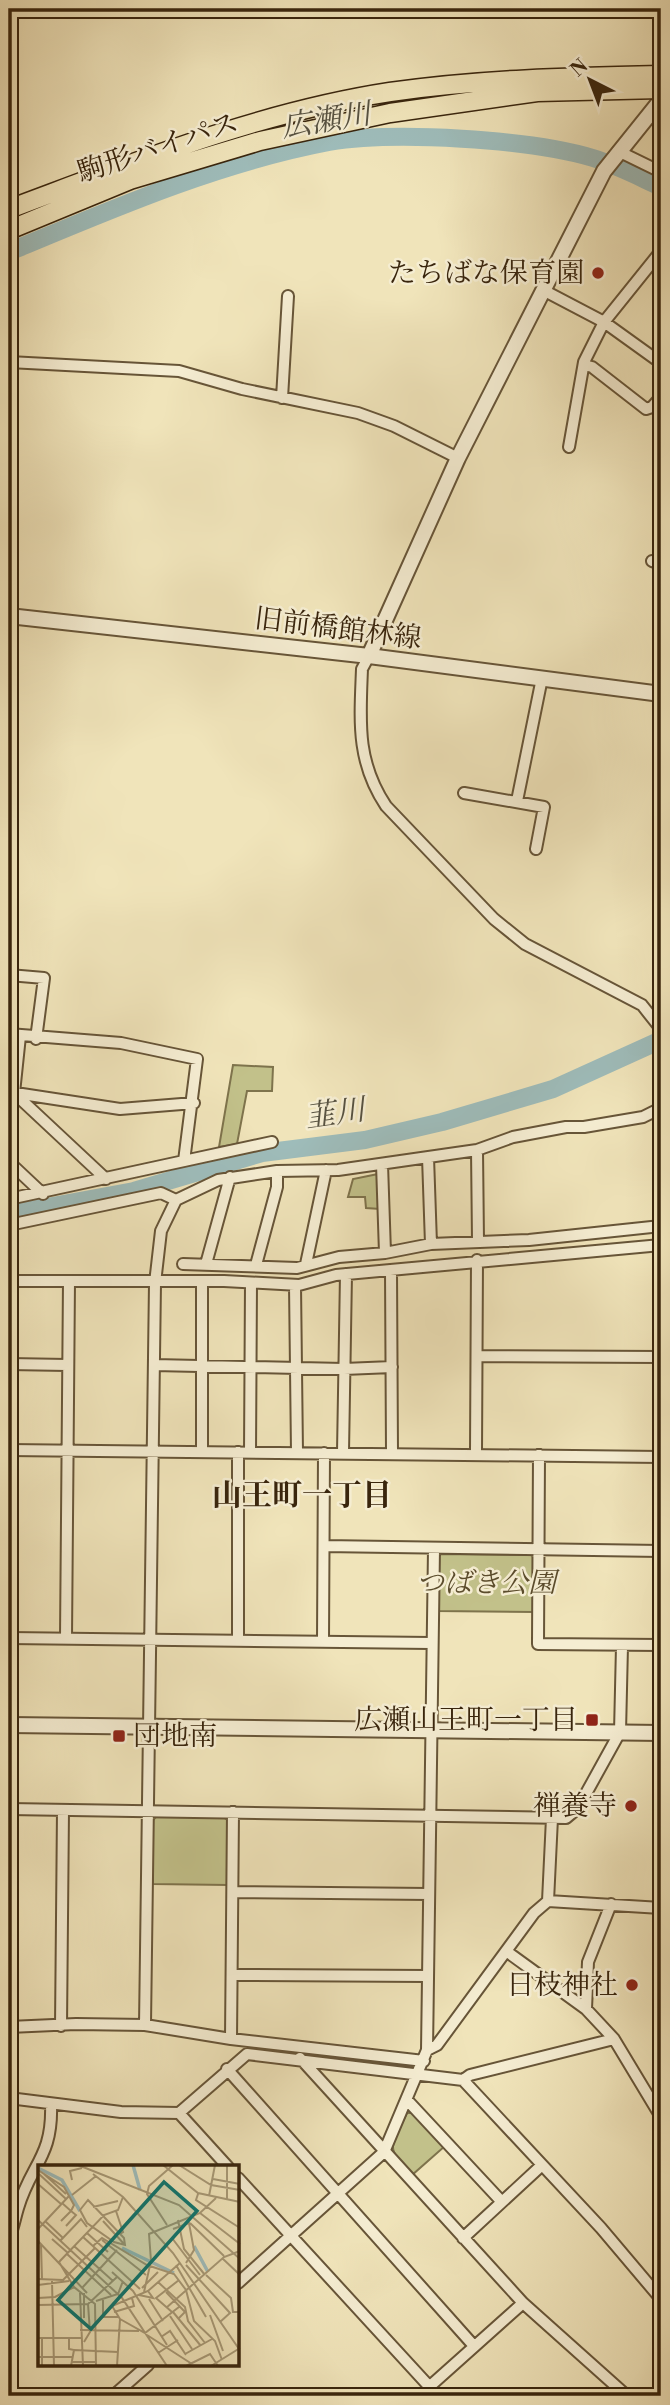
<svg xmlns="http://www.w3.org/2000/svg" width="670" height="2405" font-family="'Libre Bodoni','Noto Serif JP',serif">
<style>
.green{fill:#c2c18a;stroke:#7e734c;stroke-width:2}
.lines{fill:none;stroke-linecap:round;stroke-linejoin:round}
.river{stroke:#9ebcba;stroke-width:18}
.minor-casing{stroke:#675538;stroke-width:14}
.tertiary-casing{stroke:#675538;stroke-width:18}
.primary-casing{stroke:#39250d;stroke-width:21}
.minor{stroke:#f5edd2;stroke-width:10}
.tertiary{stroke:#f5edd2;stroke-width:14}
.primary{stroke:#f0e4ba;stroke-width:18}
.poi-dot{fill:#8f2418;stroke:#f5edd2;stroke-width:2.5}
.labels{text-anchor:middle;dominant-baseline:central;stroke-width:5;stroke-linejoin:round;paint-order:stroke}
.street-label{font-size:28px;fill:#39250d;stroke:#f5edd2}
.poi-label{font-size:28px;fill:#39250d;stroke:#f5edd2;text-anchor:end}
.park-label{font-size:28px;font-style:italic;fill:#5b4c2c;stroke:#f5edd2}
.water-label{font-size:30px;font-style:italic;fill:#575241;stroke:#f5edd2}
.neighbourhood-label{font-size:30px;font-weight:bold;fill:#39250d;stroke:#f5edd2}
.inset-river{fill:none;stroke:#9ebcba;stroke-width:3.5}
.inset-road{fill:none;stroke:#a79875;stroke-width:2}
.view{fill:#0f766e;fill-opacity:0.15;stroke:#0f766e;stroke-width:3.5}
.inset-edge{fill:none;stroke:#39250d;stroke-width:3.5}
</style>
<rect width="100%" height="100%" fill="#f0e4ba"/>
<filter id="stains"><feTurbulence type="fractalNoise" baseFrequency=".00286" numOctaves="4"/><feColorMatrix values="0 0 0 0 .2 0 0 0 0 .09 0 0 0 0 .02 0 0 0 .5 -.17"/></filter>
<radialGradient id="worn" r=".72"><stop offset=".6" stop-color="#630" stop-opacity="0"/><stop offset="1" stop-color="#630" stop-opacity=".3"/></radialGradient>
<path class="green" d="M233,1065l40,2 -1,24h-25l-10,53 -18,3z
M378,1174l2,35 -14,-1 -1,-11h-17l5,-18z
M441,1554l90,1 5,5 -2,52 -97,-1 1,-54z
M157,1816l66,1 6,4 -1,64 -75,-1v-64z
M407,2113h8l30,33 -33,29c-28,-29 -21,-27 -5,-62z"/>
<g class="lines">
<path class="river" d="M9,252c103,-43 209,-89 320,-110 65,-11 201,-3 264,16 23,7 46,19 68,29
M9,1214l125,-23 128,-38 103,-13 77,-18 111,-33 108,-49"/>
<g class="minor-casing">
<path id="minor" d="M618,151l43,21
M543,290l61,32 57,41
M9,362l170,9 63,18 116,24 36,13 64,32
M584,365l8,2 54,42 6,-2 9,-10
M282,398l6,-102
M569,447l15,-85 20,-40 57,-71
M652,561l9,3
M369,656l-7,13c-2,52 -6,92 24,137l108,113 31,25 117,61 19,24
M464,793l80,14 -8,42
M517,801l25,-123
M9,975l35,3 -8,61
M9,1034l112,9 76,16 -13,102 -175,38
M20,1036l-6,57 92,86
M9,1092l111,17 74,-6
M477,1150l1,91
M428,1157l3,87
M184,1161l88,-19
M9,1162l34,32
M382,1164l3,89
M9,1225l152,-32 15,7
M183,1264l114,4 42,-11 46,-4 46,-9 98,-4 132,-14
M206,1264l24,-87
M306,1264l20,-94
M256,1265l21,-78v-16
M391,1271l1,182
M9,1281h215l75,4 37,-10 325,-30
M295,1285l2,168
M477,1356l184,1
M9,1364l58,1
M154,1365l190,4 48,-2
M9,1450l652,7
M202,1451v-170
M238,1452v189
M250,1452l1,-169
M343,1452l3,-178
M476,1453l1,-193
M539,1455l-1,189 123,1
M324,1546l337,5
M9,1638l422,5
M66,1638l3,-357
M323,1641l1,-188
M9,1809l557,9 12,-10 42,-76 2,-86
M233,1892l196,2
M548,1901l113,7
M506,1951l80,58 28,30 47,78
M233,1975l195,1
M586,2009l2,-47 23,-58
M145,2025l10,-742 6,-52 15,-31 42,-20 59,-9 61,-1 139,-20 36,-13 53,-10h18l59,-10 18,-9
M61,2026l2,-216
M9,2027l67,-3 69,1 86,14 193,22
M231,2039l2,-227
M427,2050l10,-5 97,-132 14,-12 4,-83
M300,2058l223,245 104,93
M227,2069l247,277
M463,2080l7,-5 144,-36
M9,2098l112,14 58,1 68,-59 216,26 138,148 60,71
M407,2100l95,102
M179,2113l49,54
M238,2178l200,218
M463,2238l79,-73
M9,2239c4,-10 6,-21 9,-31 13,-44 35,-51 33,-104
M238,2283l146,-131 43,-102 7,-501
M429,2387l94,-84
M113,2396l35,-31"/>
</g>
<g class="tertiary-casing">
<path id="tertiary" d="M9,616l360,40 292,38
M369,656l89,-198 146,-287 57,-71
M9,1725l652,8"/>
</g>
<g class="primary-casing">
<path id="primary" d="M9,209c124,-46 250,-97 381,-117 90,-13 181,-15 271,-17
M9,230l121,-50 130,-39 130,-28 147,-21 124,-3"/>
</g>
<use href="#minor" class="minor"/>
<use href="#tertiary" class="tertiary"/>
<use href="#primary" class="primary"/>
</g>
<g class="poi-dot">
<circle cx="598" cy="273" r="7"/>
<rect x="585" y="1713" width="14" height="14" rx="3.5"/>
<rect x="112" y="1729" width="14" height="14" rx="3.5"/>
<circle cx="631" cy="1806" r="7"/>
<circle cx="632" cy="1985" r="7"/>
</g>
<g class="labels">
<g class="street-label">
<text transform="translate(158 148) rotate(-18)">駒形バイパス</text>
<text transform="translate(338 629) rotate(7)">旧前橋館林線</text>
</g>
<g class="poi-label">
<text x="584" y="273">たちばな保育園</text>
<text x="578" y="1720">広瀬山王町一丁目</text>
<text x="133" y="1736" text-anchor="start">団地南</text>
<text x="617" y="1806">禅養寺</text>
<text x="618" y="1985">日枝神社</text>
</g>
<g class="park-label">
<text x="486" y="1583">つばき公園</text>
</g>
<g class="water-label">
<text transform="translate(326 121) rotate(-9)">広瀬川</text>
<text transform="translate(335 1114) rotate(-8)">韮川</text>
</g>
<g class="neighbourhood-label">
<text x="302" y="1496">山王町一丁目</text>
</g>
</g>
<g transform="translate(38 2165)">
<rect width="201" height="201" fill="#f0e4ba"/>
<path class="inset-river" d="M95,0l7,25M0,3l24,12 18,31M156,81l14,26M84,83l52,25"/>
<path class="inset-road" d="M40,0l101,40 61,54M125,0l35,28 42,9M141,0l32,20 29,5M0,5l26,17 10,18 -3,6 5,4 -10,11M1,9l27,25M6,9l22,20M55,9l30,23 50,56 66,96M175,14l27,5M34,15l-2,-9 12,-3M0,19l23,20M160,29l-2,6 44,28M34,30l24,-19M171,31l6,-31M189,34v-34M50,35l36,38 1,7 -11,-3 -27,-19 -7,-13zM55,42l25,-6M78,46l7,21 -3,2M162,48l40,31M0,55l84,78 45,68M140,55l6,29 21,26M7,56l18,17M23,56l10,-10 -9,-8M65,56l22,24M152,58l34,33M129,60l-20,-31 2,-8 24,-21M0,64l31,-33M135,64l16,-6 5,27 -8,13M49,68l21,19M45,72l57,52M134,73l28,37M14,74l16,14M64,75l44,35M0,76l49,52M22,76l21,-22 6,8M3,80l1,34M36,81l39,35M55,81l9,-8 45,27 27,9 12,16 8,31 21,20 7,19M29,89l44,41M184,93l18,17M21,97l15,25 21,17 1,62M21,97l45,-47 14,-5 5,-13M138,100l30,52M148,100l44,48 -10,9M74,107l21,19 34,54M168,110l25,23 2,14h7M0,114l25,1 32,-32M14,116l2,85M120,117l27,25 3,14 17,22M0,120l31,-4M44,123l35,-38M104,123l16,-16M106,127l7,-31 -2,-27 51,-21 16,-15M128,127l19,20 -6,6M42,128l3,73M101,130l14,3 -5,-7M0,133l17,-1 19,-10M111,134l14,22M65,135v17h15M58,136l22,-7 5,-13M0,140l50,-1 29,-27M128,143l58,-51 16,-6M76,147l20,-6 -2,-8M134,147l-16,-14 23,-18M135,147l28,34M172,150l13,36M132,151l22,33M46,153v-25M82,154l25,14 34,-26M42,165l59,1M109,170l45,29M123,172l9,-6 16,24M0,173h44M4,173v28M31,173v11l5,1 -3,16M46,177l6,-10 -2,-28M36,185l44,2M120,188l20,-13M147,189l27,-15M0,192h35M34,197h24M79,201l3,-47 -8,-13 36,-15 32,-28M148,201l24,-12 8,12M173,201l29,-18"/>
<path class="view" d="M126,17l33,29 -106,118 -33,-29z"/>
<rect width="201" height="201" class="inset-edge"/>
</g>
<rect width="670" height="2405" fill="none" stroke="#f0e4ba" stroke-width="35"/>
<rect x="10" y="10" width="649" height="2384" fill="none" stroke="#39250d" stroke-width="3.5"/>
<rect x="18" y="18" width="635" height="2370" fill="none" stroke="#39250d" stroke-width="2"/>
<g transform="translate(590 80) rotate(318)" stroke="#f5edd2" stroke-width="5" paint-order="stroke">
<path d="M0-5L12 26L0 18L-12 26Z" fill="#39250d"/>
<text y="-10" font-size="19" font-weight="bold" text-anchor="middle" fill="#39250d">N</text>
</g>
<rect width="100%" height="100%" filter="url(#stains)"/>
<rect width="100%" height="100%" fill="url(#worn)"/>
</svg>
